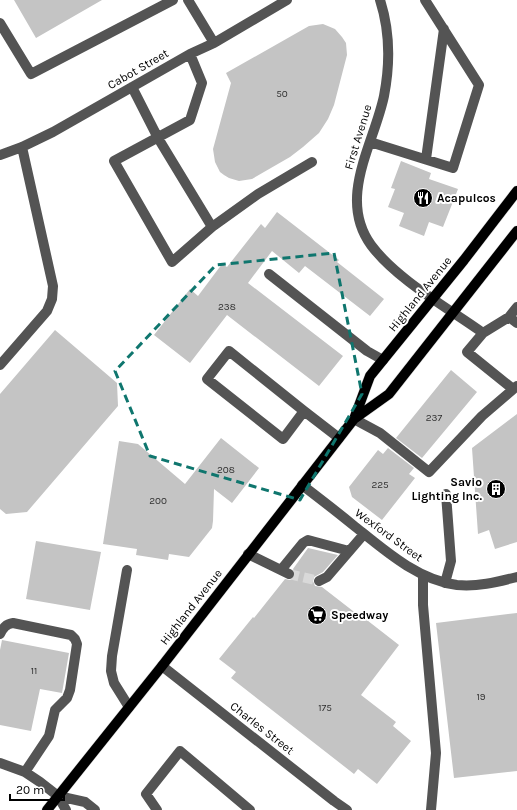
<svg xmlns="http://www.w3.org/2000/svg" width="517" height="810" font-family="Karla,sans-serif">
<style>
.building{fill:#c4c4c4}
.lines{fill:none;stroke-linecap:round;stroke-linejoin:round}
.minor-tunnel{stroke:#d9d9d9;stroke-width:10;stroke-dasharray:10 5;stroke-linecap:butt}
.major-casing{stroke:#dbdbdb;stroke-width:11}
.minor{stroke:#545454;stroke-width:10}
.major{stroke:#000;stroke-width:10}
.marked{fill:none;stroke:#0f766e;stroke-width:3;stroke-dasharray:8 5;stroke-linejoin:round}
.labels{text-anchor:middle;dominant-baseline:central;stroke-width:4;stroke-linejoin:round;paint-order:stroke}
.number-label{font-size:10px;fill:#313131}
.street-label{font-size:12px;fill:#000;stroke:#fff}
.poi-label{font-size:12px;font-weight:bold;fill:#000;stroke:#fff;text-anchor:start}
</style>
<rect width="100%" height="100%" fill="#fff"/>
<path class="building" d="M14,0h88l-66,38z
M323,24l12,5 7,8 4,6 1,12 -13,50 -6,14 -9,14 -16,14 -13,10 -38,22 -13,2 -10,-3 -5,-3 -4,-3 -5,-10 -2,-13 18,-66 -5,-10 83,-47z
M401,161l30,12 -2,6 29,10 -15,38 -14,-5 -5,14 -25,-10 5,-13 -16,-6 7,-18 -4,-1z
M277,212l62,48 -2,2 47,37 -14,17 -65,-50 -6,7 -27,-22 -24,32 95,73 -24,30 -92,-71 -37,48 -36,-28 36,-46 8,7 24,-32 5,3 34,-43 4,4z
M55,330l62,53 1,23 -91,106 -21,2 -6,-5v-115z
M451,370l26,22 -55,66 -26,-20z
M517,414v128l-22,7 -6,-19 -11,4 -6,-86z
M221,438l38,30 -27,35 -18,-14 -1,32 -1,7 -23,29 -20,-3 -1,6 -32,-5 1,-6 -34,-5 16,-103 19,3 47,40z
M388,448l26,20 -5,6 6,4 -33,42 -30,-23 -3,-10 29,-37 5,4z
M36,541l65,11 -11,58 -64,-11z
M308,548l30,7 -15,17 -9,5 -1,4 2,5 7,1 40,31 1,-1 36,28 -38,50 35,27 -3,4 18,15 -34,43 -19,-15 -4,5 -123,-96 5,-6 -17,-13 34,-42 1,1 31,-39 5,1 5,-3v-4l-2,-4z
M517,613v158l-63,7 -18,-155z
M2,640l67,13 -7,40 -22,-4 -9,42 -31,-6v-75z"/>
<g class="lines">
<path class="minor-tunnel" d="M289,574l30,7"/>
<g class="major-casing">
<path id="major" d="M354,419l35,-25 128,-163
M47,810l115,-144 192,-247 16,-43 94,-116 53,-69"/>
</g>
<path class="minor" d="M188,0l26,43
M380,0c10,31 10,65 4,96 -10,48 -47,102 -13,149 25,34 77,63 112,88
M0,23l31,51 142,-74
M190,54l12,29 -12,37 -76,41 58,101 40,-35 46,-33 54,-32
M132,87l26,51 54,89
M370,142l83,26 26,-83 -54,-85
M0,155l22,-8 31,-15 137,-78 24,-11 73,-43
M426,159l18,-130
M269,274l98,77 16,9
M509,317l8,6
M0,365l47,-54 5,-12 1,-13 -31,-139
M513,389l-46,-37 16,-19 26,-16 8,-10
M304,411l-21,28 -76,-60 22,-28 75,60 35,27
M354,419l26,14 49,39 53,-56 35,-30
M302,485c17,13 34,26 51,40 30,24 64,55 104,60 21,2 40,-3 60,-8
M248,554l41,20
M127,570l-15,86 -1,15 3,12 15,24
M281,570l22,-27 5,-3 41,11
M423,575v30l13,148 -5,57
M319,581l8,-4 37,-43
M445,583l6,-22 -5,-67
M0,634c3,-6 6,-10 13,-11l58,12 4,4 2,5 -7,46 -3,8 -12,12 -6,26 -24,36
M162,666l172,135 13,9
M0,763l25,9 15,10 18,14 8,14
M58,796l27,6 10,8
M157,810l-11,-16 34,-43 70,59"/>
<use href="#major" class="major"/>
</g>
<path class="marked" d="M334,253l28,141 -62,106 -150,-44 -35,-85 101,-106z"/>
<defs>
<g id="restaurant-disc" transform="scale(1)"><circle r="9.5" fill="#000" stroke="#fff"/><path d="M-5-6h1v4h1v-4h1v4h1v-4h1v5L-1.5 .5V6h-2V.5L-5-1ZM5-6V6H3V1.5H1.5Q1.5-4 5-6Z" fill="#fff"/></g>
<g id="building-disc" transform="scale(1)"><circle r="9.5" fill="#000" stroke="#fff"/><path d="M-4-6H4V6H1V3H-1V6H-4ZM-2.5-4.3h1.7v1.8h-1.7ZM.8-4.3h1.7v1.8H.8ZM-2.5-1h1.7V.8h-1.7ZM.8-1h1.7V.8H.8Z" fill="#fff"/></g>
<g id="supermarket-disc" transform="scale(1)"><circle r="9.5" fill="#000" stroke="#fff"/><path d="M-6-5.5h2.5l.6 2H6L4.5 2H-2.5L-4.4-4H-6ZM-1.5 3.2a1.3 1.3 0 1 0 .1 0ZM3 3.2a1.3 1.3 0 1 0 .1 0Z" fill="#fff"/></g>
</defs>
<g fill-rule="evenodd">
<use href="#restaurant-disc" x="423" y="198"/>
<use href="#building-disc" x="496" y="489"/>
<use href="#supermarket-disc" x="317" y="615"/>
</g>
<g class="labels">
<g class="number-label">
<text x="282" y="94">50</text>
<text x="227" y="307">238</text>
<text x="434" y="418">237</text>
<text x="226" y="470">208</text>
<text x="380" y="485">225</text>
<text x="158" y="501">200</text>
<text x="34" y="671">11</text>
<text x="481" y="697">19</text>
<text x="325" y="708">175</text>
</g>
<g class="street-label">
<text transform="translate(138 69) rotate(-30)">Cabot Street</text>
<text transform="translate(358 137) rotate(-73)">First Avenue</text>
<text transform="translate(420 294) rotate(-51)">Highland Avenue</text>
<text transform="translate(389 535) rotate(36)">Wexford Street</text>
<text transform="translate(191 607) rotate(-52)">Highland Avenue</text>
<text transform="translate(262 728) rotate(38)">Charles Street</text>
</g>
<g class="poi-label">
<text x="437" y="198">Acapulcos</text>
<text x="482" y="482" text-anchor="end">Savio<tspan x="482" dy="14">Lighting Inc.</tspan></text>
<text x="331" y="615">Speedway</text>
</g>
</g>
<path d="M10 794v6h54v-6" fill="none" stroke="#000000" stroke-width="2"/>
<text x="16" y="794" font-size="12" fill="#000000" stroke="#ffffff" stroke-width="3" paint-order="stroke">20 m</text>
</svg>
